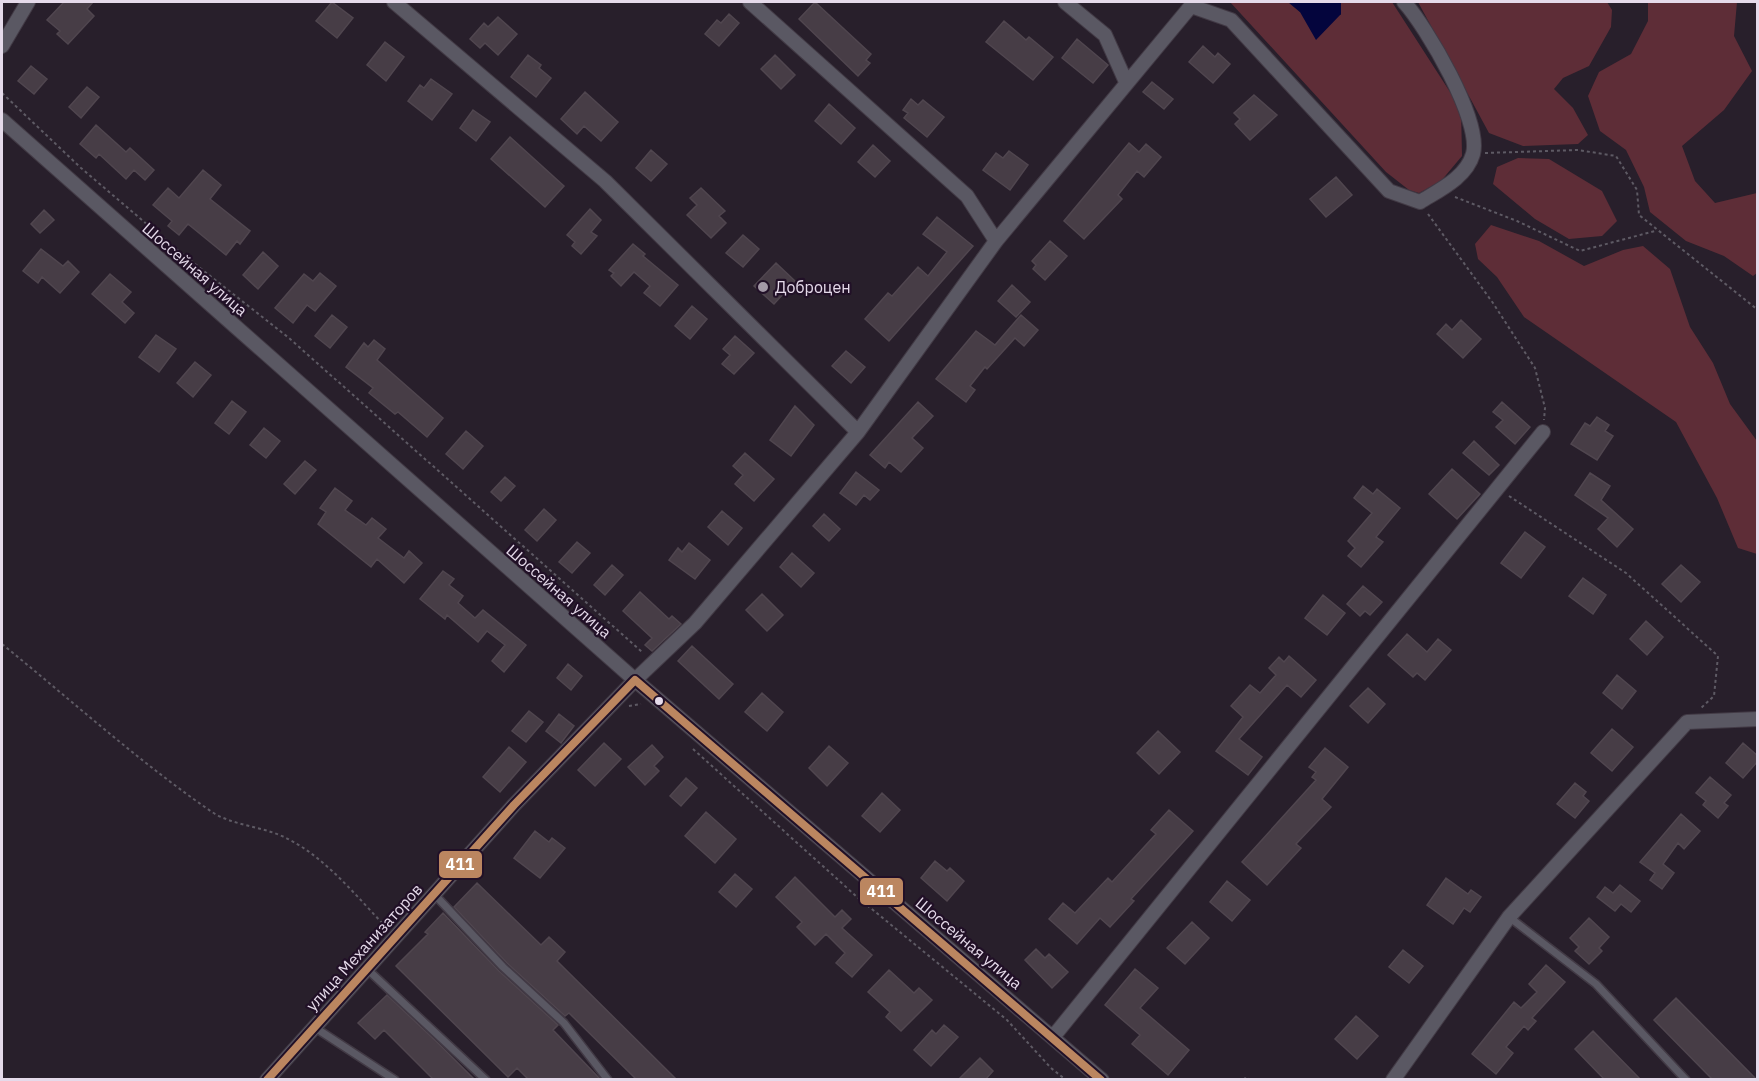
<svg xmlns="http://www.w3.org/2000/svg" width="1759" height="1081" font-family="'IBM Plex Sans',sans-serif">
<style>
.green{fill:#5e2d37}
.water{fill:#04053d}
.building{fill:#473d46;stroke:#50464f;stroke-width:1.5}
.lines{fill:none;stroke-linecap:round;stroke-linejoin:round}
.service-casing{stroke:#423a45;stroke-width:10}
.minor-casing{stroke:#423a45;stroke-width:16}
.path{stroke:#5e5a64;stroke-width:2;stroke-dasharray:3 3;stroke-linecap:butt}
.service{stroke:#5a5863;stroke-width:7}
.minor{stroke:#5a5863;stroke-width:14}
.bus-1-casing{stroke:#211027;stroke-width:12}
.bus-1{stroke:#bb8660;stroke-width:8}
.poi-dot{fill:#a399a7;stroke:#211027;stroke-width:2}
.bus-dot{fill:#e5daea;stroke:#211027;stroke-width:2}
.labels{text-anchor:middle;dominant-baseline:central;stroke-width:4.5;stroke-linejoin:round;paint-order:stroke}
.street-label{font-size:16px;fill:#e5daea;stroke:#211027}
.poi-label{font-size:16px;fill:#e5daea;stroke:#211027;text-anchor:start}
.line-badge{stroke:#211027;stroke-width:2}
.badge-label{font-size:16px;text-anchor:middle;font-weight:bold;fill:#fff}
</style>
<rect width="100%" height="100%" fill="#281f2b"/>
<path class="green" d="M1230,2h58l12,10 41,3v-13h51l69,107 1,47 -21,25 -22,12 -10,-3 -23,-18z
M1418,2h189l5,8 -1,17 -22,39 -26,12 -9,11 19,19 15,27 -10,9 -55,2 -34,-13z
M1648,2h89l-3,34 18,35 -28,39 -42,36 13,35 20,22 42,-10v80l-4,3 -29,-20 -38,-15 -36,-29 -6,-25 -18,-37 -26,-19 -12,-35 11,-24 32,-18 17,-33z
M1518,158l31,1 53,32 15,30 -15,15 -33,3 -34,-20 -42,-35 4,-17z
M1491,225l48,16 45,25 39,-16 20,-4 27,23 20,58 23,36 17,41 27,37v113l-19,-6 -21,-50 -41,-76 -152,-105 -27,-40 -19,-18 -3,-15z"/>
<path class="water" d="M1288,2h53v12l-25,26 -16,-28z"/>
<path class="building" d="M64,2h29l-6,7 7,7 -26,28 -11,-10 3,-3 -13,-11z
M332,2l21,16 -16,20 -21,-17z
M815,2l56,52 -5,6 4,3 -12,13 -59,-57z
M729,14l10,9 -20,23 -14,-12 12,-14 4,3z
M498,17l19,17 -19,21 -13,-12 -5,5 -10,-9 14,-16 4,4z
M1004,21l22,19 3,-3 24,20 -20,23 -47,-38z
M1077,39l31,26 -15,18 -31,-25z
M385,42l19,15 -18,24 -19,-16z
M1203,46l12,11 3,-4 12,11 -17,19 -24,-21z
M528,55l13,10 -2,3 12,10 -15,19 -25,-20z
M775,55l20,20 -14,14 -20,-20z
M31,66l16,13 -13,15 -16,-13z
M431,79l21,15 -20,26 -24,-19 12,-16 4,3z
M1152,82l21,17 -9,10 -21,-17z
M87,87l12,10 -18,21 -12,-11z
M585,92l33,30 -17,19 -17,-15 -7,8 -16,-15z
M1254,95l23,20 -27,25 -15,-16 5,-5 -6,-6z
M911,99l7,6 5,-5 21,17 -17,20 -23,-19 4,-5 -5,-3z
M829,104l26,24 -14,16 -26,-23z
M473,110l17,12 -14,19 -16,-13z
M96,125l30,27 4,-4 24,22 -9,10 -11,-10 -8,9 -27,-25 -3,4 -16,-14z
M510,137l54,49 -19,21 -54,-48z
M1129,143l10,9 7,-8 15,13 -17,20 -7,-6 -19,24 4,4 -38,40 -20,-18z
M873,145l17,16 -15,16 -17,-15z
M651,150l16,14 -16,17 -15,-13z
M1009,151l19,14 -18,25 -27,-20 13,-17 7,5z
M203,170l18,15 -11,14 40,32 -10,13 -3,-3 -11,14 -38,-31 -9,11 -11,-9 4,-5 -19,-16 15,-17 11,10z
M1336,177l16,18 -26,22 -16,-18z
M701,188l24,23 -6,5 7,7 -15,15 -24,-23 10,-10 -7,-7z
M590,209l11,11 -10,12 6,4 -16,18 -9,-8 3,-4 -8,-7z
M44,210l10,10 -14,13 -9,-9z
M937,217l36,29 -84,95 -24,-22 23,-26 4,3 26,-29 10,9 19,-24 -24,-18z
M743,235l16,14 -16,18 -17,-14z
M1050,241l17,15 -22,24 -12,-11 3,-4 -4,-4z
M633,244l12,10 -2,2 35,29 -18,21 -16,-13 6,-7 -16,-14 -13,14 -10,-10 3,-3 -5,-3z
M41,249l22,17 5,-5 11,11 -19,21 -18,-16 -4,6 -15,-12z
M263,252l15,14 -20,23 -15,-14z
M776,263l19,18 -21,23 -20,-18z
M320,273l16,13 -21,25 -8,-6 -14,18 -18,-15 29,-34 9,7z
M110,274l21,18 -9,10 12,11 -9,10 -33,-29z
M1012,285l18,17 -14,15 -18,-16z
M692,306l15,13 -17,20 -15,-13z
M332,315l15,12 -17,21 -15,-12z
M1021,315l17,15 -14,16 -9,-8 -28,31 -2,-2 -15,19 5,4 -9,12 -30,-23 40,-48 19,14z
M1461,320l20,19 -18,19 -26,-24 9,-10 6,6z
M156,335l20,14 -17,23 -20,-15z
M735,336l19,17 -20,21 -12,-10 8,-9 -7,-6z
M374,340l11,9 -8,11 66,58 -16,19 -29,-25 -3,2 -26,-21 4,-5 -27,-21 18,-24 4,4z
M846,351l19,16 -14,16 -19,-17z
M195,362l16,13 -18,22 -16,-14z
M232,401l14,11 -17,22 -14,-11z
M918,402l15,14 -21,22 11,10 -22,24 -12,-10 -4,6 -15,-13z
M1502,402l28,25 -15,17 -19,-17 7,-7 -10,-8z
M795,406l19,19 -23,31 -21,-16z
M1597,417l12,8 -4,6 8,5 -16,24 -26,-16 14,-21 5,3z
M264,428l16,13 -14,17 -16,-13z
M466,431l17,15 -20,23 -17,-15z
M1474,441l25,24 -10,10 -26,-22z
M745,453l29,26 -20,22 -19,-17 8,-9 -10,-9z
M305,461l11,9 -21,24 -11,-10z
M1452,469l28,25 -23,25 -28,-25z
M856,472l23,18 -9,10 -6,-5 -8,10 -16,-12z
M1590,473l20,13 -9,14 32,29 -16,18 -19,-18 10,-11 -33,-23z
M505,477l10,9 -14,15 -10,-9z
M1363,486l10,8 4,-5 23,19 -24,29 7,5 -22,25 -13,-11 7,-8 -7,-7 24,-28 -18,-15z
M335,488l17,13 -7,9 21,15 6,-7 14,11 -8,9 26,20 5,-7 13,12 -18,20 -27,-24 -6,8 -53,-43 8,-12 -6,-4z
M544,509l12,11 -19,21 -12,-11z
M722,511l20,17 -14,17 -20,-18z
M824,514l16,15 -11,12 -16,-15z
M1525,532l20,15 -24,31 -20,-15z
M577,542l13,11 -18,20 -13,-11z
M689,543l21,17 -15,19 -26,-19 9,-12 4,4z
M792,553l22,20 -13,14 -21,-20z
M612,565l11,10 -18,20 -11,-10z
M1681,565l19,17 -19,20 -19,-18z
M443,571l11,8 -5,6 14,11 -5,7 17,15 8,-8 43,35 -22,27 -12,-11 13,-16 -18,-14 -9,11 -31,-27 -2,4 -25,-20z
M1583,578l23,17 -13,19 -24,-18z
M1363,586l19,16 -12,13 -5,-4 -5,5 -13,-12z
M640,592l29,27 3,-3 9,8 -29,27 -7,-6 7,-7 -29,-27z
M762,594l21,21 -16,16 -21,-21z
M1323,595l22,18 -18,22 -22,-17z
M1646,621l17,16 -16,18 -17,-16z
M1407,634l20,18 11,-13 13,11 -26,30 -8,-7 -4,4 -25,-22z
M692,646l41,38 -14,15 -41,-38z
M1289,656l27,24 -15,17 -14,-12 -48,54 23,18 -14,18 -32,-24 27,-34 -12,-11 19,-21 10,8 16,-18 -7,-7 10,-11 5,5z
M568,664l14,12 -11,14 -14,-12z
M1617,675l19,16 -14,18 -19,-16z
M1368,688l17,16 -17,19 -18,-17z
M762,693l21,19 -16,19 -22,-19z
M529,711l14,11 -17,20 -14,-11z
M559,714l15,12 -13,17 -15,-12z
M1612,729l21,18 -21,24 -21,-18z
M1158,731l22,21 -21,22 -22,-21z
M604,743l17,16 -26,27 -17,-16z
M1743,743l15,13v5l-15,17 -17,-15z
M652,745l11,12 -9,9 5,5 -14,14 -17,-18z
M829,746l19,17 -21,23 -18,-18z
M509,747l17,15 -26,30 -17,-15z
M1325,748l23,19 -26,32 9,8 -35,37 5,4 -34,37 -25,-23 74,-82 -4,-3 4,-5 -7,-5z
M1710,777l21,18 -7,8 4,3 -10,12 -15,-13 3,-4 -10,-8z
M686,778l11,10 -16,18 -11,-10z
M1575,783l11,9 -3,4 6,5 -14,17 -18,-14z
M882,793l18,17 -20,22 -18,-16z
M1169,810l24,21 -62,68 3,2 -24,26 -10,-9 -23,26 -28,-25 14,-16 12,10 33,-35 4,4 44,-48 -5,-4z
M706,812l30,27 -21,24 -30,-27z
M1681,814l19,17 -16,18 -6,-6 -15,21 11,9 -12,16 -12,-9 5,-7 -15,-11z
M535,831l14,11 3,-4 13,10 -25,30 -26,-20z
M935,861l12,10 3,-3 14,13 -17,20 -26,-23z
M735,874l17,15 -16,18 -17,-15z
M795,877l40,40 7,-7 9,9 -9,9 30,27 -20,22 -16,-14 9,-10 -19,-19 -11,11 -18,-18 5,-5 -26,-25z
M1446,878l22,16 3,-4 10,7 -11,15 -6,-4 -11,16 -26,-19z
M1227,881l23,19 -18,21 -22,-19z
M477,883l64,62 8,-8 16,15 -8,9 120,119h-40l-68,-67 -4,3 -58,-53 -53,-56z
M1620,885l20,16 -9,11 -10,-8 -6,7 -18,-14 8,-10 8,6z
M443,913l56,58 59,54 -5,5 48,50h-72l-12,-12 -9,9 -112,-111 32,-32 -3,-2z
M1589,918l20,19 -10,11 3,3 -13,13 -14,-13 4,-4 -9,-9z
M1192,922l17,16 -24,26 -18,-16z
M1036,949l9,9 4,-4 19,18 -16,16 -27,-28z
M1403,950l20,16 -14,17 -20,-16z
M1546,965l19,17 -33,36 4,3 -8,9 -4,-4 -18,21 7,6 -17,21 -24,-20 42,-52 7,6 16,-16 -8,-8z
M1135,969l23,19 -18,20 49,42 -21,25 -36,-31 8,-9 -35,-30z
M889,970l25,23 5,-5 13,12 -31,31 -15,-14 4,-5 -22,-20z
M387,995l52,49 36,36h-41l-50,-50 -9,9 -17,-16z
M1676,998l81,82h-44l-59,-60z
M1356,1016l22,20 -21,23 -22,-20z
M944,1025l14,12 -27,29 -17,-16 18,-20 4,4z
M1593,1031l48,49h-36l-30,-31z
M980,1058l13,13 -8,9h-27z"/>
<g class="lines">
<g class="service-casing">
<path id="service" d="M434,894l69,73 61,56 44,57
M1509,917l87,67 90,96
M367,969l119,111
M314,1027l81,53"/>
</g>
<g class="minor-casing">
<path id="minor" d="M394,2l211,179 253,251
M750,2l217,194 29,45
M1065,2l40,33 21,47
M2,46l26,-44
M2,120l633,560 467,400
M1053,1037l490,-605
M267,1080l247,-275 121,-125 60,-57 163,-191 138,-191 195,-235 40,14 158,171 31,11c19,-12 46,-24 53,-48 9,-33 -47,-128 -69,-152
M1393,1080l116,-163 178,-195 71,-3"/>
</g>
<path class="path" d="M2,93l79,75 95,81 113,89 353,314
M1485,153l93,-3 38,6 21,34 2,25 119,95
M1455,197l62,24 63,30 75,-20
M1428,214l65,89 42,65 10,40 -1,12
M1509,496l117,77 92,83 -4,40 -13,12
M2,644c69,56 136,117 210,168 21,14 52,14 76,27 38,19 69,58 98,88
M629,706l12,-2
M693,749l163,147 151,124 44,48 15,12
M1244,1080l2,-3 4,3"/>
<use href="#service" class="service"/>
<use href="#minor" class="minor"/>
<g class="bus-1-casing">
<path id="bus-1" d="M267,1080l247,-275 121,-125 466,400"/>
</g>
<use href="#bus-1" class="bus-1"/>
</g>
<circle class="poi-dot" cx="763" cy="287" r="6"/>
<circle class="bus-dot" cx="659" cy="701" r="5"/>
<g class="labels">
<g class="street-label">
<text transform="translate(195 269) rotate(41)">Шоссейная улица</text>
<text transform="translate(559 591) rotate(41)">Шоссейная улица</text>
<text transform="translate(969 943) rotate(40)">Шоссейная улица</text>
<text transform="translate(364 947) rotate(-48)">улица Механизаторов</text>
</g>
<g class="poi-label">
<text x="775" y="287">Доброцен</text>
</g>
</g>
<g class="line-badge">
<rect x="438" y="850" width="45" height="29" rx="6" fill="#bb8660"/>
<rect x="859" y="877" width="45" height="29" rx="6" fill="#bb8660"/>
</g>
<g class="badge-label">
<text x="460" y="870">411</text>
<text x="881" y="897">411</text>
</g>
<rect width="1759" height="1081" fill="none" stroke="#e5daea" stroke-width="6"/>
</svg>
